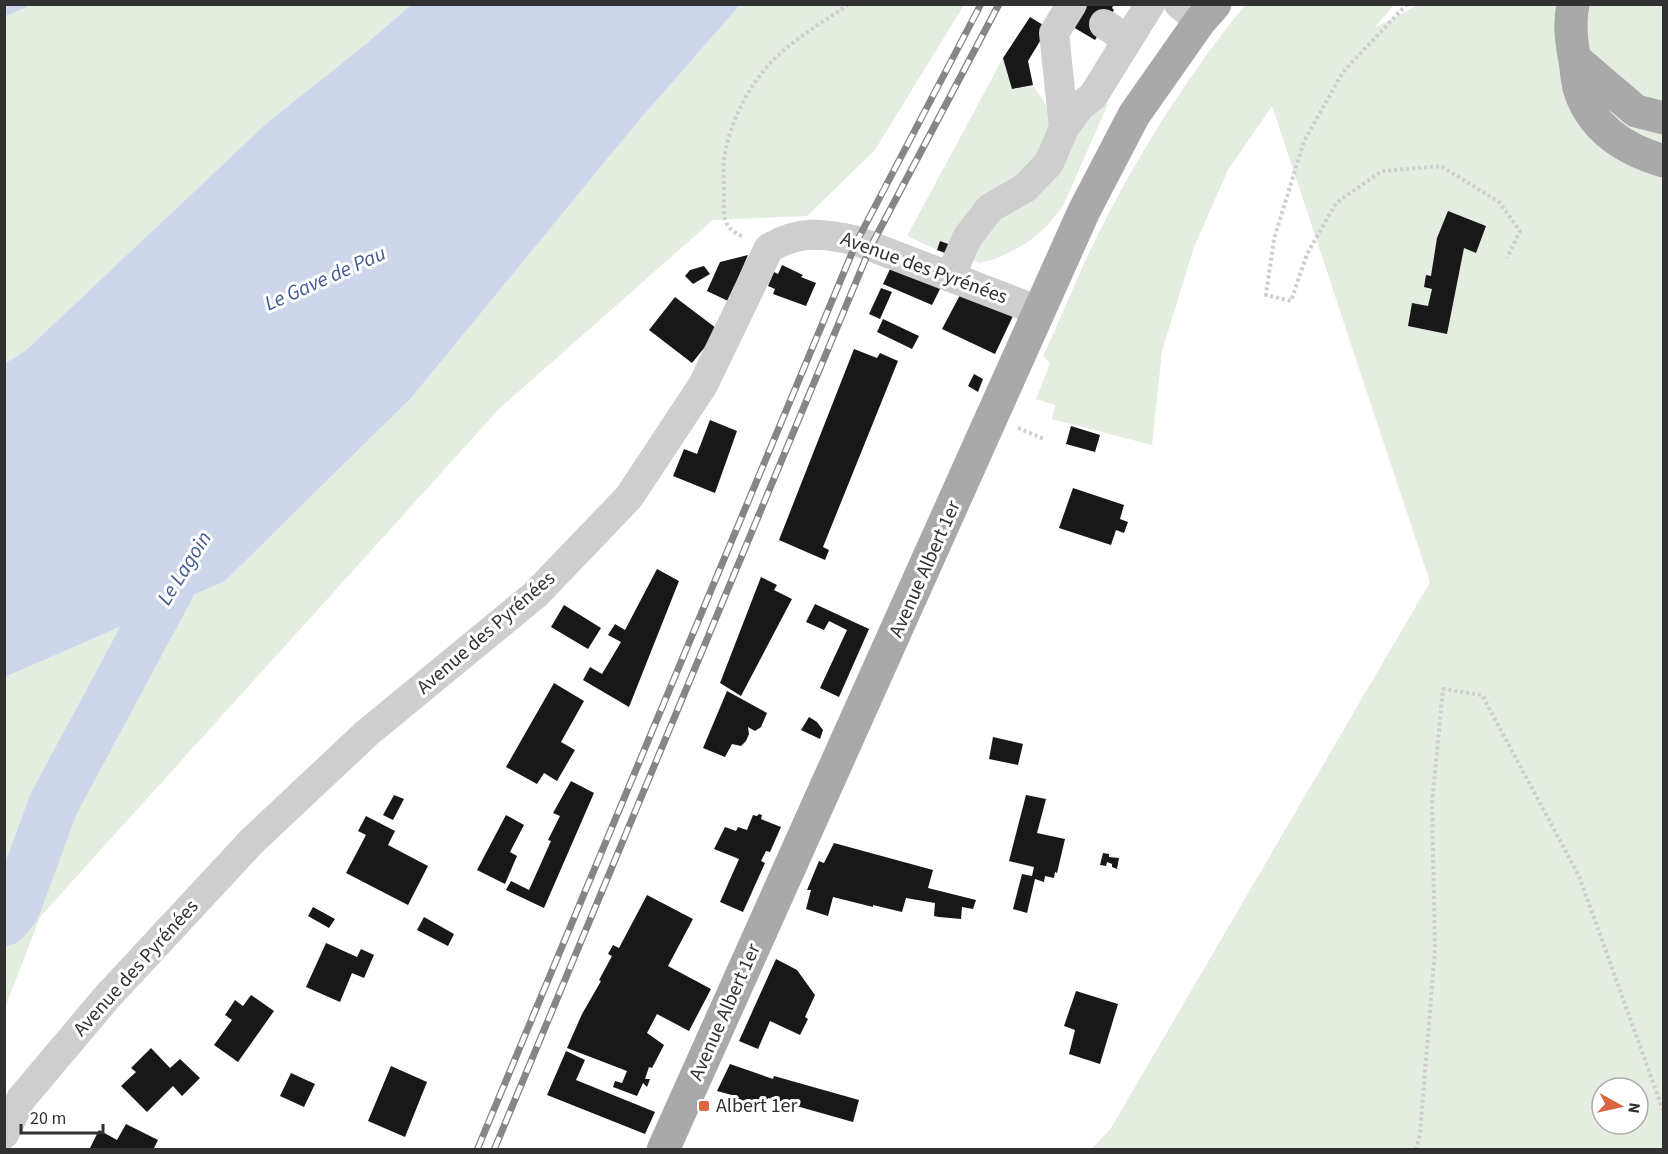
<svg xmlns="http://www.w3.org/2000/svg" width="1668" height="1154" font-family="'Source Sans 3',sans-serif">
<style>
.green{fill:#e3ede0;fill-rule:evenodd}
.water{fill:#ced6eb}
.lines{fill:none;stroke-linecap:round;stroke-linejoin:round}
.stream{stroke:#ced6eb;stroke-width:8}
.river{stroke:#ced6eb;stroke-width:50}
.building{fill:#181818}
.path{stroke:#cecece;stroke-width:4;stroke-dasharray:3 3;stroke-linecap:butt}
.minor{stroke:#cecece;stroke-width:30}
.major{stroke:#a9a9a9;stroke-width:33}
.rail-casing{stroke:#868686;stroke-width:7}
.rail{stroke:#fff;stroke-width:4.5;stroke-dasharray:14;stroke-linecap:butt}
.poi-dot{fill:#dc663f;stroke:#fff;stroke-width:2}
.labels{text-anchor:middle;dominant-baseline:central;stroke-width:6;stroke-linejoin:round;paint-order:stroke}
.street-label{font-size:20px;fill:#313131;stroke:#fff}
.poi-label{font-size:20px;fill:#313131;stroke:#fff;text-anchor:start}
.water-label{font-size:21px;font-style:italic;fill:#425890;stroke:#fff}
</style>
<rect width="100%" height="100%" fill="#fff"/>
<path class="green" d="M5,5h406l-51,44 -91,72 -245,231 -19,11z
M740,5h224l-89,145 -68,66 -94,4 -214,189 -459,508 -35,91v-331l220,-96 187,-184 223,-272z
M1245,5h149l-20,23 44,-23h245v1144h-571l19,-21 319,-546 -158,-476 -44,64 -34,77 -32,104 -10,94 -100,-26 3,-14 -19,-6 14,-36 -7,-7c14,-29 26,-59 39,-88 43,-93 98,-183 163,-263zM1602,1088h36v36h-36z
M1003,58c21,18 51,42 47,73 -1,7 -6,15 -10,22l-89,92 -11,-4 -3,9 -30,-14z
M1100,104h8l-45,102 -18,22 -17,14 -14,8 -19,9 -16,4 -5,-3 9,-27z"/>
<path class="water" d="M411,5h329l-105,120 -223,272 -187,184 -220,96v-314l19,-11 245,-231 91,-72z"/>
<g class="lines">
<path class="stream" d="M4,12l20,-8"/>
<path class="river" d="M4,921l11,-13 39,-105 122,-227 15,-23"/>
</g>
<path class="building" d="M1087,4h27l-2,4 2,2 -19,30 -22,-13z
M1030,17l18,11 -20,33 5,24 -21,4 -9,-31z
M1448,211l38,15 -10,27 -12,-5 -17,86 -39,-8 4,-23 16,3 4,-17 -8,-2 2,-12 5,1 6,-38z
M940,241l11,4 -3,9 -11,-4z
M748,255l-20,46 -21,-10 13,-29z
M782,265l21,10 -2,2 15,6 -10,23 -33,-12 2,-5 -7,-3 6,-14 4,2z
M704,266l6,8 -17,10 -8,-8 5,-6z
M891,267l50,20 -9,18 -49,-21z
M881,288l11,4 -12,27 -11,-5z
M960,295l53,21 -18,38 -53,-25z
M675,297l41,31 -3,9 -21,26 -43,-33z
M883,319l36,17 -7,13 -35,-17z
M854,349l23,9 3,-5 18,8 -75,186 6,3 -4,10 -46,-20z
M974,374l9,5 -5,13 -10,-6z
M710,420l27,11 -22,62 -42,-17 11,-27 13,5z
M1071,426l29,9 -5,17 -29,-8z
M1073,488l51,17 -4,14 8,3 -4,11 -8,-3 -5,15 -52,-17z
M657,569l22,12 -50,126 -46,-27 7,-13 12,7 19,-32 -13,-7 7,-11 10,6z
M761,577l16,8 -3,5 18,9 -51,97 -21,-13z
M815,604l54,25 -30,68 -19,-9 27,-58 -18,-9 -5,9 -18,-8z
M564,605l37,23 -13,21 -37,-22z
M554,683l30,18 -23,41 14,8 -18,31 -13,-8 -7,11 -31,-17z
M727,691l40,22 -6,14 -6,4 -7,-4 1,7 -3,7 -5,5 -9,-2 -7,13 -22,-9z
M809,717l8,5 6,8 -3,9 -19,-9z
M993,737l30,7 -5,21 -29,-6z
M571,781l23,12 -50,115 -38,-18 5,-9 18,9 22,-49 -3,-1 12,-24 -7,-3z
M394,795l10,4 -11,21 -10,-5z
M1026,795l20,4 -9,34 28,6 -8,34 -2,-1 -1,6 -9,-2 -1,6 -9,-3 -8,34 -14,-4 9,-35 10,2 2,-9 -25,-6z
M759,814l3,1 -1,4 20,8 -11,25 -4,-1 -5,10 4,2 -22,49 -23,-10 19,-43 -25,-10 11,-22 11,4 2,-4 9,3 6,-15 4,1z
M506,815l18,10 -14,27 7,4 -12,28 -28,-14z
M366,816l29,15 -7,14 40,21 -20,39 -62,-32 20,-38 -8,-4z
M834,843l99,27 -5,18 48,12 -3,9 -11,-2 -1,12 -22,-2 -5,-1 1,-13 -29,-5 -4,14 -29,-7v2l-40,-10 -5,19 -22,-7 5,-19h-4l12,-29 5,2z
M1103,853l6,1v3l10,1 -2,11 -5,-2v-3l-5,-2 -1,4 -6,-1z
M647,895l46,24 -25,47 43,23 -22,42 -32,-17 -10,19 17,12 -12,23 -3,-1 -4,12h5l-3,8 -4,-4 -6,13 -24,-9 2,-6 7,2 5,-12 -60,-23 15,-34 19,-33 -2,-1 13,-24 -4,-2 5,-9 6,3z
M313,907l22,12 -6,9 -21,-12z
M424,917l30,17 -6,12 -31,-16z
M326,943l31,14 4,-8 13,6 -10,23 -12,-5 -12,29 -34,-15z
M776,959l21,11 18,25 -10,22 3,2 -8,16 -30,-14 -12,28 -19,-8z
M1076,991l42,13 -18,60 -31,-10 6,-24 -11,-4z
M251,995l23,16 -36,51 -24,-17 18,-25 -7,-5 10,-15 8,6z
M151,1048l19,20 10,-9 20,19 -18,18 -9,-10 -26,26 -26,-26 15,-14 -5,-4z
M566,1051l19,9 -9,20 79,32 -10,22 -98,-39z
M730,1064l43,15 1,-3 85,24 -6,22 -85,-24 -3,7 -16,-5 -1,2 -10,-3 1,-2 -22,-6z
M391,1066l36,16 -22,55 -37,-16z
M291,1073l24,11 -11,23 -24,-11z
M126,1124l32,16 -5,10h-64l10,-20 18,10z"/>
<g class="lines">
<path class="path" d="M1407,4l-64,68 -39,69 -30,98 -8,56 25,6 16,-47 29,-51 46,-32 59,-5 58,36 21,29 -13,27
M742,236c-22,-9 -18,-24 -18,-45 0,-11 -1,-22 0,-32 6,-41 29,-83 61,-110 20,-17 43,-30 64,-45
M1018,428l26,11
M1416,1150l4,-16 15,-185 -3,-146 11,-114 39,6 97,181 85,237"/>
<path class="minor" d="M1179,4l21,17
M1104,24l24,16
M1064,128l-10,-95 18,-29
M950,277l17,-39 23,-30 35,-20 24,-25 15,-35 16,-22 13,-10 57,-92
M4,1134l17,-35 86,-102 145,-156 115,-108 169,-139 93,-97 74,-112 66,-137c30,-18 55,-15 88,-7l182,70"/>
<path class="major" d="M1573,4c-4,20 -2,37 2,56 1,9 2,19 4,28 12,40 46,62 85,73
M1575,59l61,52 28,7
M663,1150l421,-939 50,-96 66,-94 15,-17"/>
<g class="rail-casing">
<path id="rail" d="M477,1150l380,-909 124,-237
M494,1150l377,-904 128,-242"/>
</g>
<use href="#rail" class="rail"/>
</g>
<rect class="poi-dot" x="698" y="1100" width="12" height="12" rx="3"/>
<g class="labels">
<g class="street-label">
<text transform="translate(924 268) rotate(20)">Avenue des Pyrénées</text>
<text transform="translate(925 569) rotate(-66)">Avenue Albert 1er</text>
<text transform="translate(486 633) rotate(-41)">Avenue des Pyrénées</text>
<text transform="translate(136 968) rotate(-48)">Avenue des Pyrénées</text>
<text transform="translate(725 1012) rotate(-66)">Avenue Albert 1er</text>
</g>
<g class="poi-label">
<text x="716" y="1106">Albert 1er</text>
</g>
<g class="water-label">
<text transform="translate(325 278) rotate(-24)">Le Gave de Pau</text>
<text transform="translate(184 568) rotate(-58)">Le Lagoin</text>
</g>
</g>
<rect width="1668" height="1154" fill="none" stroke="#313131" stroke-width="12"/>
<g transform="translate(1620 1106) rotate(98)"><circle r="28" fill="#ffffff" stroke="#adadad" stroke-width="1.5"/>
<path d="M0-4.5L10 22L0 15L-10 22Z" fill="#dc663f"/>
<text y="-9" font-size="16" font-weight="bold" text-anchor="middle" fill="#313131">N</text>
</g>
<path d="M21 1124v9h82v-9" fill="none" stroke="#313131" stroke-width="3"/>
<text x="30" y="1124" font-size="18" fill="#313131" stroke="#ffffff" stroke-width="4.5" paint-order="stroke">20 m</text>
</svg>
